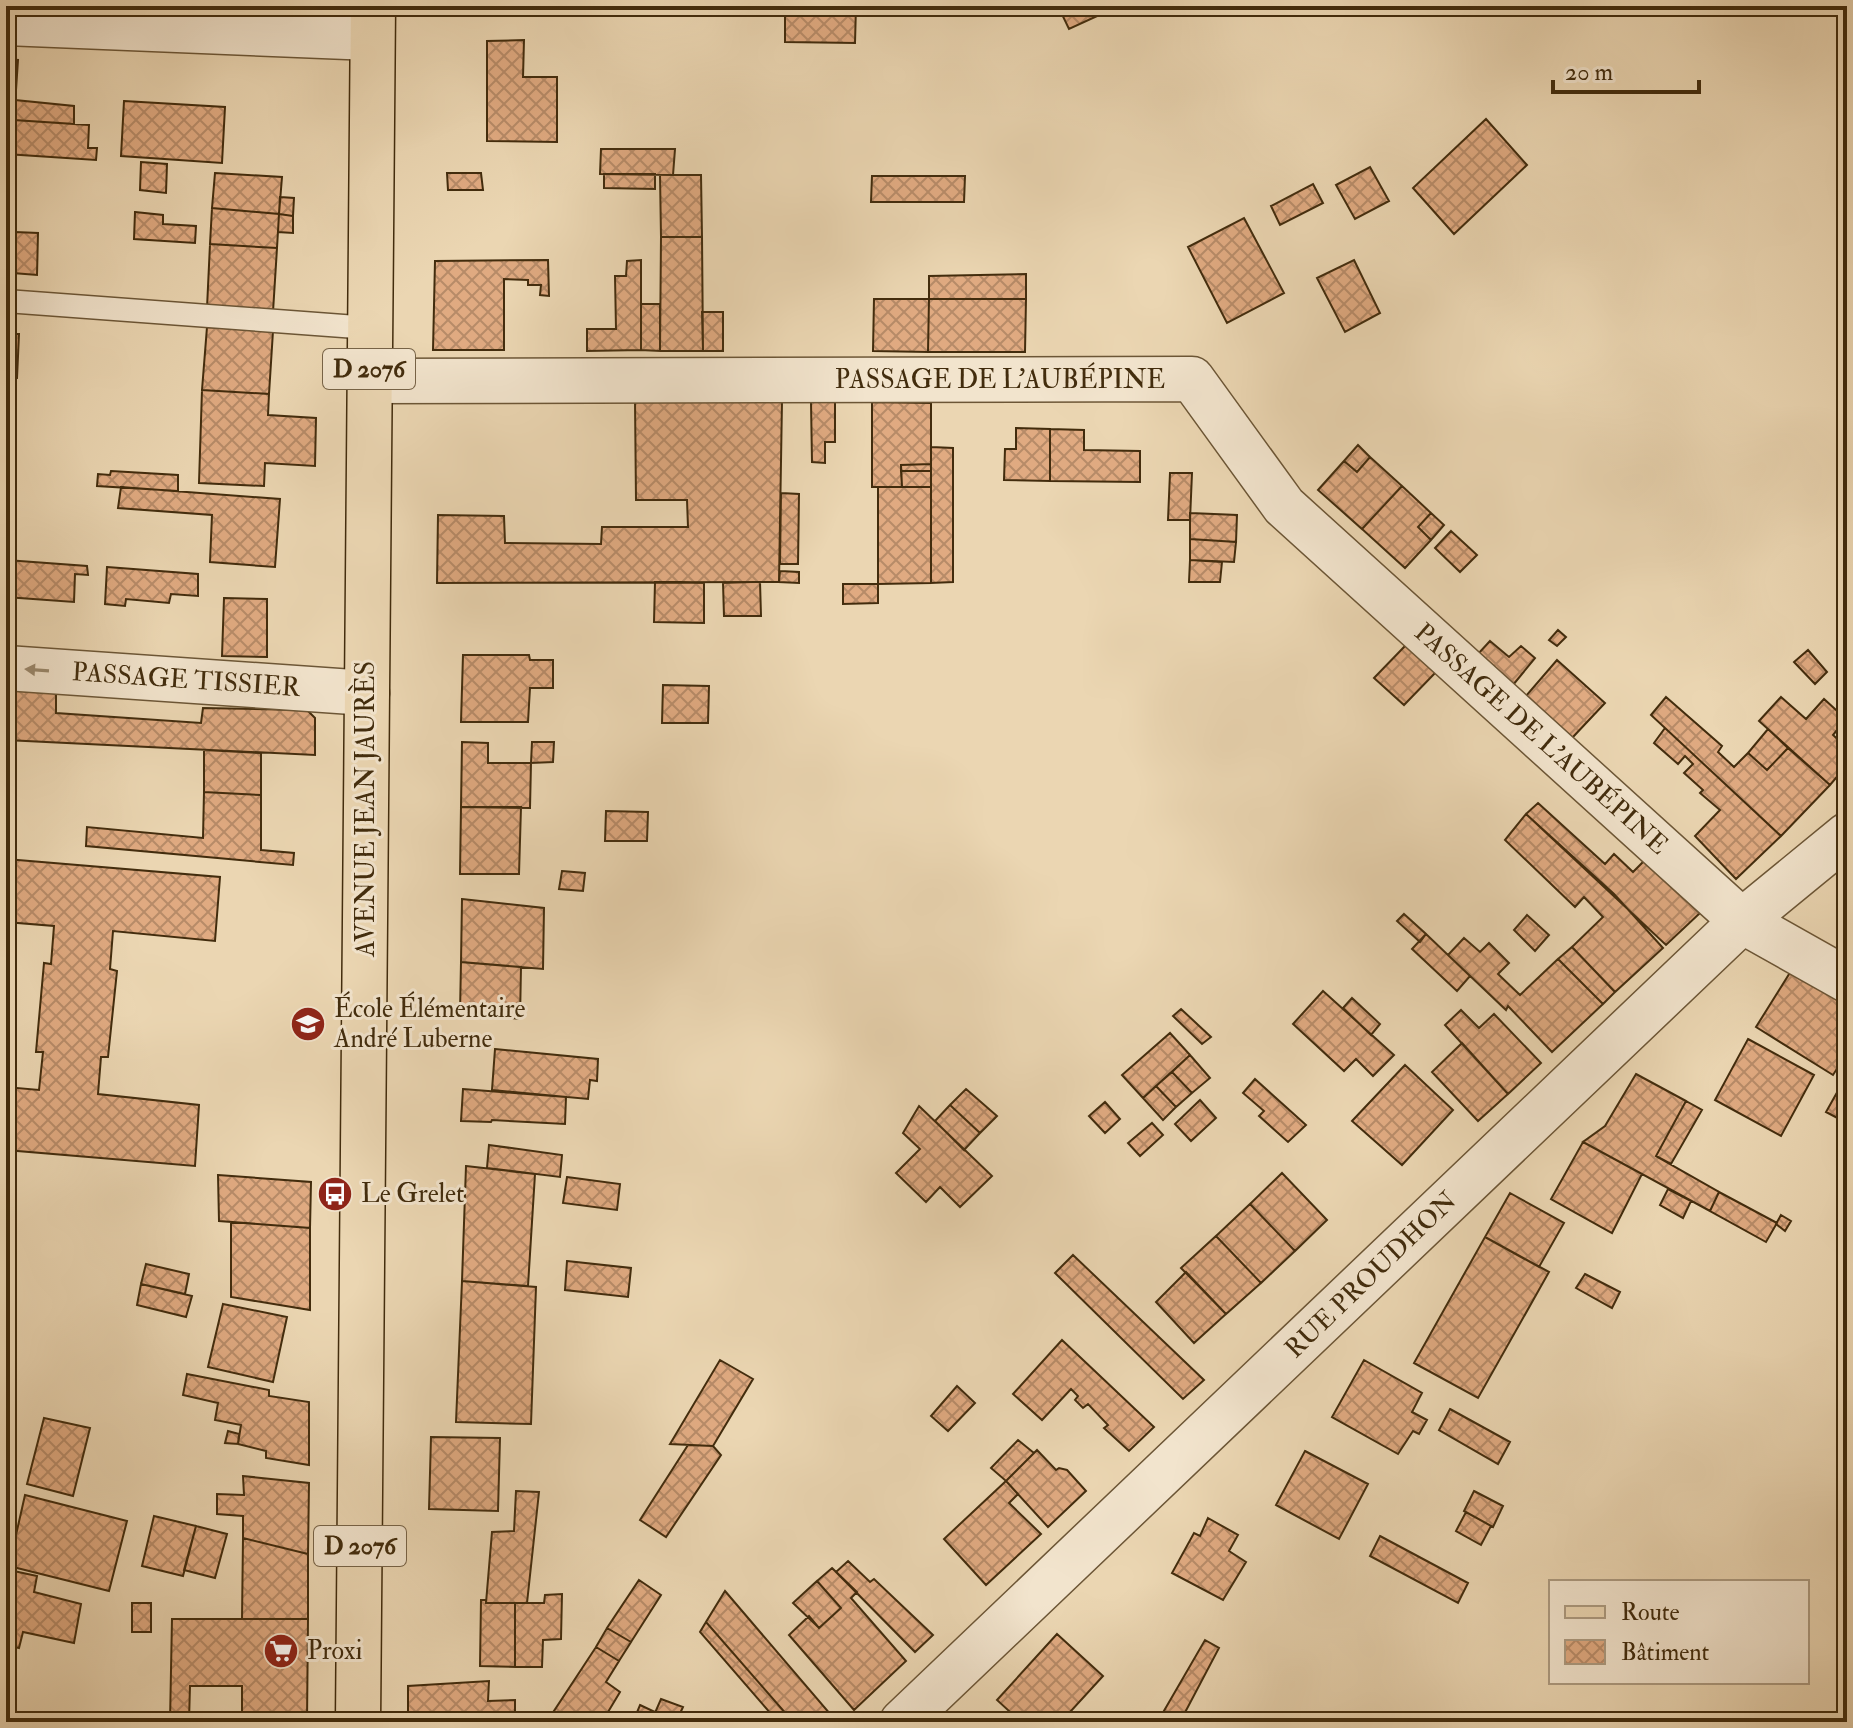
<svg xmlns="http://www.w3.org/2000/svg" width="1853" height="1728" font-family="'IM FELL Double Pica',serif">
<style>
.building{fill:url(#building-cross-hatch);stroke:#422c0d;stroke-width:2}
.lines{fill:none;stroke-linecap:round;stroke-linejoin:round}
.service-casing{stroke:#6c5636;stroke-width:25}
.minor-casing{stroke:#6c5636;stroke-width:47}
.primary-casing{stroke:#422c0d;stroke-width:47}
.service{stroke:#f2e4cd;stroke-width:22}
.minor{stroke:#f2e4cd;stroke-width:44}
.primary{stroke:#ebd6b2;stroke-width:44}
.oneway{fill:#9a886d}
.labels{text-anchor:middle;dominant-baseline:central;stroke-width:6;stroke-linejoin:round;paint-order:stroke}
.shield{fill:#f2e4cd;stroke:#776347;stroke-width:2}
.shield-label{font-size:24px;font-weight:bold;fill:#422c0d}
.street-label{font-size:26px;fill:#422c0d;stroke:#f2e4cd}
.poi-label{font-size:26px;fill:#422c0d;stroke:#f2e4cd;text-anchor:start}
</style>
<defs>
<pattern id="building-cross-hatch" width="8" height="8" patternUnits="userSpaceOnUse" patternTransform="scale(2)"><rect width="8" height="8" fill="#e0aa81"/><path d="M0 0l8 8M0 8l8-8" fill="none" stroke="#b78b68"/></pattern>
</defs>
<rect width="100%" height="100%" fill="#ebd6b2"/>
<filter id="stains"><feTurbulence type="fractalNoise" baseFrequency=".0025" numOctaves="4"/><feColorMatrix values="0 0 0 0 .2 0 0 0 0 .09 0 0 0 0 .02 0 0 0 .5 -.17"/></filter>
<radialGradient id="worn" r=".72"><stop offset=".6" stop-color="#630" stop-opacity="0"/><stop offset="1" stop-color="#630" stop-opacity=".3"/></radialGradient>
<path class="building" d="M792,6h64l-1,37 -70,-1v-33h7z
M1058,6h61l-50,23z
M524,40l-1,37h34v65l-70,-1v-100z
M6,59l12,1 -4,60 75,5 -1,23h9l-1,12 -90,-6z
M15,100l59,6v18l-60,-4z
M124,101l101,6 -3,56 -101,-7z
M1486,119l41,46 -73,69 -41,-46z
M601,149h74l-2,26 -73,-1z
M141,162l26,2 -1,29 -26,-3z
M1370,167l19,34 -34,18 -19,-34z
M215,173l67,4 -3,37 -67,-6z
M447,173h34l2,17h-35z
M604,174h51v15l-51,-1z
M660,175h41l1,62h-41z
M872,176h93l-1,26h-93z
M1313,184l10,19 -43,22 -9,-19z
M280,197l14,1 -1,18 -14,-2z
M212,208l67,6 -2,34 -67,-4z
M135,212l28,3v9l33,2 -1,17 -61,-4z
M279,214l14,2v17l-15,-1z
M1244,218l40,75 -57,30 -39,-76z
M15,232l23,1 -1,42 -24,-2z
M661,237h41l1,114h-43z
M210,244l67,4 -4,64 -66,-4z
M548,260l1,36 -9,-1 1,-10h-13v-5l-24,-1v71h-71l2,-89z
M641,260v90l-54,1v-22h29l-1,-53h11l1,-15z
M1354,260l26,53 -35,19 -28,-54z
M1026,274v25h-97v-23z
M874,299h55l-1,53 -55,-1z
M929,299h97l-1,53h-97z
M641,304h19v47l-19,-1z
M702,312h21v39h-20z
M207,327l66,4 -4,63 -67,-4z
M6,334h13l-2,44 -11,-1z
M202,390l67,4 -1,21 48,3 -1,48 -50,-3 -1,23 -65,-3z
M635,401h147l-3,181 -342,1 1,-68 66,1 1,27 96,1 1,-17h86l-1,-27h-51z
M811,402h24v40h-10v21l-13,-1z
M872,402l59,1v61l-30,1 1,22h-30z
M1016,428l34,1v52l-46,-1 1,-31h11z
M1050,429l34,1v20l56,1v31l-90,-1z
M1358,445l12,12 -13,15 -13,-11z
M931,447l22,1v134l-22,1z
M1370,457l32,29 -40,43 -44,-39 26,-29 13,11z
M931,464v7h-30v-6z
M111,471l67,4v16l-81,-5 1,-12 12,1z
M901,471h30v16h-29z
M1170,473h22l-2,47h-22z
M1402,486l29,27 -13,14 13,13 -26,28 -43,-39z
M121,487l159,12 -5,68 -65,-5 2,-47 -94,-7z
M878,487h53v96l-53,1z
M781,493l18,1 -1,70h-18z
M1190,513l47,2 -1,27 -46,-3z
M1431,513l13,12 -13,15 -13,-13z
M1451,531l26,24 -17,17 -25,-24z
M1190,539l46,3 -2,20 -44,-2z
M6,560l81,6 1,9 -13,-1 -1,28 -68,-5z
M1190,560l32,2 -2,20h-31z
M107,567l91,7v22l-27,-2 -2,9 -43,-4 -1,7 -20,-2z
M780,571l19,1v11l-20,-1z
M655,582l49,1v40l-50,-1z
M760,582l1,34h-37l-1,-33z
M843,584h35v19l-35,1z
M224,598l43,1v58l-45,-1z
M1558,630l8,7 -9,9 -8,-6z
M1490,641l19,16 12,-11 14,12 -22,27 -35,-31z
M1406,645l30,27 -32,33 -30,-27z
M1808,650l19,22 -12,12 -21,-22z
M463,655h66l1,5h23v28h-23l-2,34h-67z
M1557,660l48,43 -33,35 -47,-41z
M663,685l46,1 -1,37h-46z
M6,690l50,3v20l145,10 2,-15 104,2 8,8v37l-309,-15z
M1666,697l56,49 -4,6 16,15 14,-14 19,17 21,-22 42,37 -49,51 -130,-121z
M1781,697l25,22 18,-20 22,20 -13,16 14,13v17l-17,20 -71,-64z
M1665,728l116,108 -45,43 -41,-43 25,-26 -20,-17 3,-3 -19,-17 9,-9 -8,-8 -7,8 -24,-21z
M1768,729l20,19 -21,22 -19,-17z
M462,742l26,1v20h43l-1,45 -69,-1z
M532,742h22l-1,20 -22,1z
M204,750l57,3v42l-57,-3z
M204,792l57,3v55l33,3 -1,12 -207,-19 1,-19 116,11z
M1538,803l67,61 9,-10 19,18 11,-11 56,52 -34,32 -140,-131z
M461,807h60l-2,67h-59z
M606,811l42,1 -1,29h-42z
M1526,814l88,80 49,54 -48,44 -43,-45 31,-30 -19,-20 -9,10 -70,-67z
M6,859l214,18 -5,64 -102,-10 -3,38 7,2 -9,86h-7l-3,37 101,11 -4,61 -189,-16v-63l33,3 4,-38h-7l8,-89 7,1 3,-38 -48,-4z
M562,871l23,2 -2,18 -24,-2z
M462,899l82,9 -1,61 -82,-7z
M1404,914l22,20 -6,8 -23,-21z
M1527,915l22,20 -14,16 -21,-21z
M1426,934l44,42 -13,15 -45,-42z
M1464,938l16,14 9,-9 20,20 -11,11 22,21 38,-36 45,45 -51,48 -44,-46 -2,4 -58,-55z
M1572,947l43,45 -12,12 -45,-45z
M461,962l60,5 -1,52 -60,-6z
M1796,963l51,32v58l-14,22 -77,-48z
M1323,991l71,64 -21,21 -17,-17 -12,12 -51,-47z
M1352,998l28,26 -9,11 -28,-27z
M1181,1009l30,28 -9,7 -29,-28z
M1461,1010l18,18 15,-14 47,49 -33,31 -63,-69z
M1170,1033l20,22 -47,43 -21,-23z
M1748,1039l66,36 -33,61 -66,-36z
M1462,1043l46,51 -30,27 -46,-49z
M495,1049l103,10 -1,22 -7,-1 -2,19 -96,-9z
M1190,1055l20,23 -18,15 -20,-21z
M1405,1065l48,45 -51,55 -50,-44z
M1172,1072l20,21 -16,14 -20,-21z
M1636,1074l50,27 -30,55 63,36 -9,19 -127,-69 22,-16z
M1255,1079l51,46 -18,17 -29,-26 5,-5 -21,-18z
M1156,1086l20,21 -13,13 -20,-22z
M463,1089l103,8 -1,27 -73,-4 -1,2 -30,-1z
M966,1089l31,27 -17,17 -30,-28z
M1839,1089l8,5v29l-21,-11z
M1200,1100l16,18 -25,23 -16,-17z
M1686,1101l16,9 -31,54 -15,-8z
M1105,1102l15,17 -15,14 -16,-17z
M950,1105l30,28 -16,17 -29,-29z
M919,1106l73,70 -32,31 -20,-20 -14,15 -30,-29 24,-24 -17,-16z
M1152,1123l11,12 -23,21 -12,-13z
M1583,1142l59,32 -30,59 -61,-34z
M489,1145l73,10 -2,22 -73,-9z
M466,1166l69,8 -7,112 -66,-5z
M1282,1173l45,47 -32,31 -45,-47z
M218,1175l93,7 -1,46 -91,-7z
M567,1177l53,7 -3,26 -54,-7z
M1668,1189l23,12 -8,17 -23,-13z
M1719,1192l58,31 -11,19 -56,-31z
M1510,1193l54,30 -25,44 -54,-30z
M1250,1204l45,47 -34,32 -45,-47z
M1781,1215l10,6 -6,10 -9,-7z
M231,1222l79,6v82l-79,-13z
M1216,1236l45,47 -35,31 -45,-46z
M1485,1237l64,35 -71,126 -64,-35z
M1073,1255l131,125 -21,19 -128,-126z
M567,1261l64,7 -3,29 -63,-7z
M146,1264l43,10 -4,20 -44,-10z
M1186,1272l40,42 -32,29 -38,-41z
M1585,1274l35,18 -8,16 -36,-20z
M462,1281l74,6 -5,137 -75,-2z
M141,1284l51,12 -6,21 -49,-12z
M223,1304l64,13 -14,65 -65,-15z
M1062,1340l92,87 -25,24 -25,-23 4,-3 -20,-21 -5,4 -8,-8 3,-4 -7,-7 -29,31 -29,-26z
M720,1360l33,19 -40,67 -43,-2z
M1364,1360l58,33 -10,19 15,8 -8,14 -6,-3 -15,23 -66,-37z
M187,1374l82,16v6l40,6v63l-43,-7v-7l-28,-7 3,-19 -26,-5 3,-17 -35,-8z
M957,1386l18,17 -27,28 -17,-15z
M1450,1409l60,33 -12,22 -59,-34z
M44,1418l46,10 -17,68 -46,-12z
M228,1431l11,3 -1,10 -13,-1z
M431,1437l69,1 -2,73 -69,-2z
M1018,1440l16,13 -28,28 -15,-13z
M688,1445l25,1 8,9 -55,82 -26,-17z
M1037,1450l19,20 3,-2 8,2 19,21 -38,36 -42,-46z
M1305,1451l63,33 -29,55 -63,-34z
M243,1476l66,7 -1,71 -65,-16v-22l-26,-2v-20l27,1z
M1006,1481l12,13 -9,9 32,31 -55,51 -42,-46z
M516,1491l23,1 -12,111h-41l6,-71 22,-1z
M1474,1491l29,15 -10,21 -29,-16z
M25,1495l102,26 -18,70 -100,-25z
M1466,1512l25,14 -10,19 -25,-14z
M154,1516l42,10 -13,50 -41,-10z
M1208,1518l30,17 -9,16 17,11 -23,38 -51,-27 22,-40 6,3z
M196,1526l31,8 -12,44 -31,-8z
M1380,1536l88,47 -10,20 -88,-47z
M243,1538l65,16v65h-66z
M848,1561l22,21 4,-3 59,56 -18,17 -79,-80z
M832,1568l25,24 -6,6 55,63 -52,49 -65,-75 20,-19 10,12 22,-20 -24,-27z
M9,1570l28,6 -3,16 47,12 -7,39 -51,-11 -4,16 -13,-3v-64z
M639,1580l22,15 -30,47 -24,-14z
M817,1581l24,27 -22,20 -26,-25z
M725,1591l112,131h-58l9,-6 -82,-94z
M562,1594l-1,45 -18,1 -1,27h-27v-64h29l1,-8z
M481,1600h5v3h29v64l-35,-1z
M132,1603h19v29h-19z
M172,1619h136l-1,103h-65v-36h-52l-1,35 3,1h-22z
M706,1622l82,94 -10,6 -78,-90z
M607,1628l24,14 -12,19 -23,-14z
M1057,1634l46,42 -33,36 9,10h-58l-24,-22z
M1205,1640l14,8 -39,74h-11l-8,-6z
M596,1647l23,14 -13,21 14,10 -18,30h-36l-14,-8z
M489,1681l-1,20 27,-1v12l-4,10h-103v-36z
M661,1699l22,8 -7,15h-25z
M640,1705l15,7 -4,10h-18z"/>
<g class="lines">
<g class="service-casing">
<path id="service" d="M6,301l364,27"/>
</g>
<g class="minor-casing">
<path id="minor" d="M6,23l366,15
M369,381l823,-2 92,127 458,415 105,59
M6,668l361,25
M902,1722l840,-801 105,-86"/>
</g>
<g class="primary-casing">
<path id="primary" d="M358,1722l15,-1716"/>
</g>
<use href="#service" class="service"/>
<use href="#minor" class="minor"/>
<use href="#primary" class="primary"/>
</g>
<defs><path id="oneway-solid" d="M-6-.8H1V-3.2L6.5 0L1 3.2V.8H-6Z" transform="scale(2)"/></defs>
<use class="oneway" href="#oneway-solid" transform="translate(37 670) rotate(-176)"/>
<defs>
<g id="school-disc" transform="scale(1.8)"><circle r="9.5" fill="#8f2418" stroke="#f2e4cd"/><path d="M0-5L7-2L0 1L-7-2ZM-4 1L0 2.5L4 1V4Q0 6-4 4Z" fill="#fff"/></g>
<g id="bus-disc" transform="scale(1.8)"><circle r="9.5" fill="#8f2418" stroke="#f2e4cd"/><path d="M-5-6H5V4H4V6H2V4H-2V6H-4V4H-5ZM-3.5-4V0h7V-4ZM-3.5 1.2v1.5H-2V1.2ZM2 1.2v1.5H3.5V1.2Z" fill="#fff"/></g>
<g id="supermarket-disc" transform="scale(1.8)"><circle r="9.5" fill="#8f2418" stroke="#f2e4cd"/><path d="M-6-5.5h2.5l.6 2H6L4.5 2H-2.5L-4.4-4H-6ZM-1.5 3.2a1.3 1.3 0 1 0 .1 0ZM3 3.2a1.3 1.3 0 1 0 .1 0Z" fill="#fff"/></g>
</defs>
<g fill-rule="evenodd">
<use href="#school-disc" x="308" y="1024"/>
<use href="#bus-disc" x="335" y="1194"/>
<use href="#supermarket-disc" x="281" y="1651"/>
</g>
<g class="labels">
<g class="shield">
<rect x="323" y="349" width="92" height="40" rx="6"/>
<rect x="314" y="1526" width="92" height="40" rx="6"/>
</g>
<g class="shield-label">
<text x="369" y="369">D 2076</text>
<text x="360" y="1546">D 2076</text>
</g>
<g class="street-label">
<text x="1000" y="380">PASSAGE DE L'AUBÉPINE</text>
<text transform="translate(186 680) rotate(4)">PASSAGE TISSIER</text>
<text transform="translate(1541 739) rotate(42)">PASSAGE DE L'AUBÉPINE</text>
<text transform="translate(366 809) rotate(-90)">AVENUE JEAN JAURÈS</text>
<text transform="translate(1371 1275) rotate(-44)">RUE PROUDHON</text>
</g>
<g class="poi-label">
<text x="334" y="1009">École Élémentaire<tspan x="334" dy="30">André Luberne</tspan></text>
<text x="361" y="1194">Le Grelet</text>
<text x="307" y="1651">Proxi</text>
</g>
</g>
<rect width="1853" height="1728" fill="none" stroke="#ebd6b2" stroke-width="32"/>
<rect x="8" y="8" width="1837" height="1712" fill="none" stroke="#422c0d" stroke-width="4"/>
<rect x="16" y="16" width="1821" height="1696" fill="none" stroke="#422c0d" stroke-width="2"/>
<rect x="1549" y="1580" width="260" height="104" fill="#f2e4cd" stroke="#ac9a80" stroke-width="2"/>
<rect x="1565" y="1606" width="40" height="12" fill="#ebd6b2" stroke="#ac9a80" stroke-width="2"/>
<text x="1621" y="1620" font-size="24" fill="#422c0d">Route</text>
<rect x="1565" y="1640" width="40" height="24" fill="url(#building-cross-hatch)" stroke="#ac9a80" stroke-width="2"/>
<text x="1621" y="1660" font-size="24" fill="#422c0d">Bâtiment</text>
<path d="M1553 80v12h146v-12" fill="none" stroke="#422c0d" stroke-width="4"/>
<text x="1565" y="80" font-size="24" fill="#422c0d" stroke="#f2e4cd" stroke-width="6" paint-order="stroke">20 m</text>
<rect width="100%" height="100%" filter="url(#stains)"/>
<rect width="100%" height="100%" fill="url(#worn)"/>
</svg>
